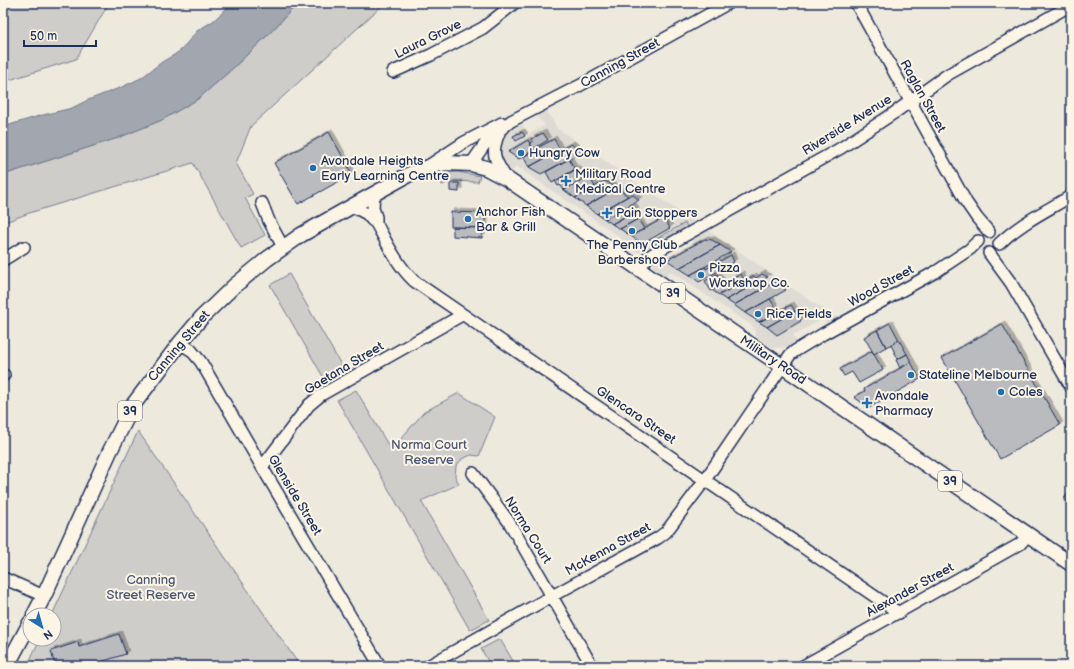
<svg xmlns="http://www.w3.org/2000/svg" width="1074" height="669" font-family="'Balsamiq Sans',sans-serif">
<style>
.built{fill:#dedbd4}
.green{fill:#cfcdca;stroke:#757e94}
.water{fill:#a2a7af;stroke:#6c778f}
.building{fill:#babbbe;stroke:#1b2f5e;filter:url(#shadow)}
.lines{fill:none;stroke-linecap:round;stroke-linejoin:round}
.minor-casing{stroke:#1b2f5e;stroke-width:14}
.major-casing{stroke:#1b2f5e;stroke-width:17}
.minor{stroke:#fcf5e5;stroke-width:11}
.major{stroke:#fcf5e5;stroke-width:14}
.poi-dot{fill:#1f6fb2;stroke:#fcf5e5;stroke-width:1.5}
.labels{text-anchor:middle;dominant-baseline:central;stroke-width:4;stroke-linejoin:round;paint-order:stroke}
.shield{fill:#fcf5e5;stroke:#5e6a86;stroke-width:1}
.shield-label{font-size:12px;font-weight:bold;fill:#1b2f5e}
.street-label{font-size:13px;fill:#1b2f5e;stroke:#fcf5e5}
.poi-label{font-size:13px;fill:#1b2f5e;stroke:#fcf5e5;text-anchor:start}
.park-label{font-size:13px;fill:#485679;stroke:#fcf5e5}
</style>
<defs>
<filter id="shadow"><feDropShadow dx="3" dy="-3" stdDeviation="0" flood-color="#0004"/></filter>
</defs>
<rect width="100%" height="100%" fill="#eee9dd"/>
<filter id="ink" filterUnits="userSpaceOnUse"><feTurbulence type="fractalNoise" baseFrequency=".025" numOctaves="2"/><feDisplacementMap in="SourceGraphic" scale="8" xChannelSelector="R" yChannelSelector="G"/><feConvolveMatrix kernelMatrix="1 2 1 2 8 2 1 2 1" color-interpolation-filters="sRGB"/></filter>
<g filter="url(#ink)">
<path class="built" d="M546,110l11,18 139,95 -49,28 -5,1h-7l-14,-14 -105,-72 -4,6 -9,-8 -5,-10 4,-16 4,-5 16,-9 6,11 17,-10 -9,-9z
M706,229l133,91 -11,6 -5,-7 -30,16 4,8 -9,4 -14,1 -7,-3 -11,-8 -2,-10 -84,-56 -4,6 -10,-7 -3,-4 2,-7 11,-7 2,3 3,1 20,-12 6,-10z"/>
<path class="green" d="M3,3h106l-33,56 -73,23z
M298,3h87l-134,123 -15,37 17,31 -8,4 20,37 -24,13 -48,-85 -164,50 -26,10v-48l115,-37 44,-18 36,-21 32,-28 40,-38z
M458,172l22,4 -2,6 -27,-1 -9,4 -6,-8v-2l9,-2z
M685,223l2,3 -1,2 -29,17 -3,-5z
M289,274l55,96 -19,10 -55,-95z
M356,390l35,60 33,-38 35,-19 36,24 -16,39 -8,-1 -9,4 -6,7 -1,10 4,8 -38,17 68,119 -19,10 -133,-230z
M138,431l162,235h-273l13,-27h14v-24h-2z
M500,639l16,27h-25l-10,-17z"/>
<path class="water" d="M233,3h65l-28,30 -40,38 -32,28 -36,21 -44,18 -115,37v-48l36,-11 33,-8 16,-8 34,-13 19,-9 21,-16 12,-7 7,-5 16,-19 16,-10z"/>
<path class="building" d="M329,132l23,42 -54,30 -24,-41z
M522,132l3,4 -9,5 -3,-5z
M543,133l5,7 -15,9 -3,-6 3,-2 -2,-2z
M554,139l6,11 -31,17 -6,-11z
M528,140l6,11 -15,8 -11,-7z
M571,144l11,8 -41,22 -12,-7z
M569,159l6,11 -23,13 -6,-11z
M577,168l6,11 -19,11 -4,-5 -2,1 -3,-5z
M589,176l6,11 -20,11 -11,-8z
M605,181l12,7 -31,18 -11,-8z
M452,183h7v9l-9,-1v-7z
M617,188l11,8 -31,18 -11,-8z
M632,194l7,6 -34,19 -8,-5z
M632,204l4,6 -24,14 -7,-5z
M635,211l4,7 -1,1 -18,10 -8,-5z
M451,212l34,1v15l-34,-1z
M664,218l6,10 -28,16 -11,-8z
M638,219l6,10 -13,7 -11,-7z
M453,227l30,1 -1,10 -29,-2z
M705,239l7,1 8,5 -41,23 -12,-8z
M720,245l11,7 -41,23 -11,-7z
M731,255l3,7 -35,20 -9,-7 15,-8 1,2z
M717,274l6,11 -12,6 -6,-10z
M741,274l3,7 -25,14 -7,-5z
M762,274l6,3 -42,23 -7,-5 35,-19 2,2z
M759,282l4,7 -29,16 -8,-5z
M775,282l11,8 -41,23 -11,-8z
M770,299l8,13 -19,10 -14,-9z
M791,305l4,6 -28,16 -8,-5z
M795,311l6,10 -24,14 -10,-8z
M890,323l9,17 -13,7 -9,-17z
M1002,324l58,101 -60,34 -58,-101z
M877,330l9,17 -12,7 -10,-17z
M899,340l8,14 -9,5 -7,-14z
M872,351l11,19 -24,13 -7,-11 -8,4 -4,-7z
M907,354l4,8 -11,6 -4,-8z
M911,362l9,17 -51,29 -15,-11 11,-6 -1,-2z
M1071,490v13l-7,-2 1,-4z
M119,634l7,20 -38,12h-26l-8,-4 -3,-11 27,-9 1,5z"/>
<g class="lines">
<g class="minor-casing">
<path id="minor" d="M856,3l110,199 11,16 12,14
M393,72l38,-17 52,-27 28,-22 3,-3
M499,133c-9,21 -4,28 8,46
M431,164l32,-21 39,-20
M471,164l14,-20 10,-10 16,-13 68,-35 150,-83
M374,193l-1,15 3,9v5
M262,203l7,18 14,26
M352,206l15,8 5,6 4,3c11,20 21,42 38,58l485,332
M999,244c20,-20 47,-33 72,-48
M989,253l22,30 60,104
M3,260l21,-13
M638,269l10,-12 13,-8 180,-101 53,-35 53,-38 124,-70
M180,343l11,7 10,12 61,105 118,199
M3,375h1
M262,467l47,-62 12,-10 141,-80
M473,473l36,49 83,144
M3,578l41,18
M428,666l124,-70 106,-58 8,-6 39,-52 85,-125 5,-4 28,-17 114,-63 33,-22 8,-8
M803,666l217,-122 8,-9"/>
</g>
<g class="major-casing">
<path id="major" d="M34,615l10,-19 66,-145 23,-46 47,-62 22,-26 31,-30 34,-28 34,-24 62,-35 45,-25 14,-6 13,-4 11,-2 25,1 15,4 21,11 275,187 289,198
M7,666l23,-43"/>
</g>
<use href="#minor" class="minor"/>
<use href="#major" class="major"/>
</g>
</g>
<g class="poi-dot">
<circle cx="521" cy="153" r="4"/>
<circle cx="313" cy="168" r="4"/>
<path d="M564 175h4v4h4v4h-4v4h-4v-4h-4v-4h4z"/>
<path d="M605 207h4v4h4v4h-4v4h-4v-4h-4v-4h4z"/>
<circle cx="468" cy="219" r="4"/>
<circle cx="632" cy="231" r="4"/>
<circle cx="701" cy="275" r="4"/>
<circle cx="758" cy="314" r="4"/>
<circle cx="911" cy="375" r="4"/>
<circle cx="1001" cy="392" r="4"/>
<path d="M865 397h4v4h4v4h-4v4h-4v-4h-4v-4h4z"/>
</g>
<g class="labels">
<g class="shield">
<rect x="661" y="283" width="24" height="20" rx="3"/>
<rect x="118" y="401" width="24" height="20" rx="3"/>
<rect x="938" y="471" width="24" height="20" rx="3"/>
</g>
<g class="shield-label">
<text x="673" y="293">39</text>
<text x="130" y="411">39</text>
<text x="950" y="481">39</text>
</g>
<g class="street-label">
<text transform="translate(428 39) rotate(-26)">Laura Grove</text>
<text transform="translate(620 63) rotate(-29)">Canning Street</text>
<text transform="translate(923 96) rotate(61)">Raglan Street</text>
<text transform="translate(847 125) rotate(-32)">Riverside Avenue</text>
<text transform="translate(881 286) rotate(-29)">Wood Street</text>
<text transform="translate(179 346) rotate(-50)">Canning Street</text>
<text transform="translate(773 360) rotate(34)">Military Road</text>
<text transform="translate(344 368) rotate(-31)">Gaetana Street</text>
<text transform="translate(636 415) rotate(34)">Glencara Street</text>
<text transform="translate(295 495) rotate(59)">Glenside Street</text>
<text transform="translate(528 530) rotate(58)">Norma Court</text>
<text transform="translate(608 549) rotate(-29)">McKenna Street</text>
<text transform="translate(910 590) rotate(-29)">Alexander Street</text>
</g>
<g class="poi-label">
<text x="529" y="153">Hungry Cow</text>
<text x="321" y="161">Avondale Heights<tspan x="321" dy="15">Early Learning Centre</tspan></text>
<text x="575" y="174">Military Road<tspan x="575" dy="15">Medical Centre</tspan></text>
<text x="476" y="212">Anchor Fish<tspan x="476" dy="15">Bar &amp; Grill</tspan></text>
<text x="616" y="213">Pain Stoppers</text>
<text x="632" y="245" text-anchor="middle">The Penny Club<tspan x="632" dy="15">Barbershop</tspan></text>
<text x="709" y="268">Pizza<tspan x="709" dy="15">Workshop Co.</tspan></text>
<text x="766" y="314">Rice Fields</text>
<text x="919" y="375">Stateline Melbourne</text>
<text x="1009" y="392">Coles</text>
<text x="875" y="396">Avondale<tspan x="875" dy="15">Pharmacy</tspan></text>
</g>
<g class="park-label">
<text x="429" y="445">Norma Court<tspan x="429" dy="15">Reserve</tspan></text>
<text x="151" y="580">Canning<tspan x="151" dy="15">Street Reserve</tspan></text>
</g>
</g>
<rect width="1074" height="669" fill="none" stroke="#fcf5e5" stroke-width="16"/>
<rect x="8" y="8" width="1058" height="653" fill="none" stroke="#1b2f5e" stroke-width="1.5" filter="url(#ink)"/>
<g transform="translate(42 627) rotate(143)"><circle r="19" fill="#fcf5e5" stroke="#a2a6af"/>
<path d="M0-3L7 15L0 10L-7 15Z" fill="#1f6fb2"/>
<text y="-6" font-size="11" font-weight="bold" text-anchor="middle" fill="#1b2f5e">N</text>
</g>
<path d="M24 40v6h72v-6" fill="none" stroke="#1b2f5e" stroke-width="2"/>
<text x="30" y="40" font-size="12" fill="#1b2f5e" stroke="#fcf5e5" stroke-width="3" paint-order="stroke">50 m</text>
</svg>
